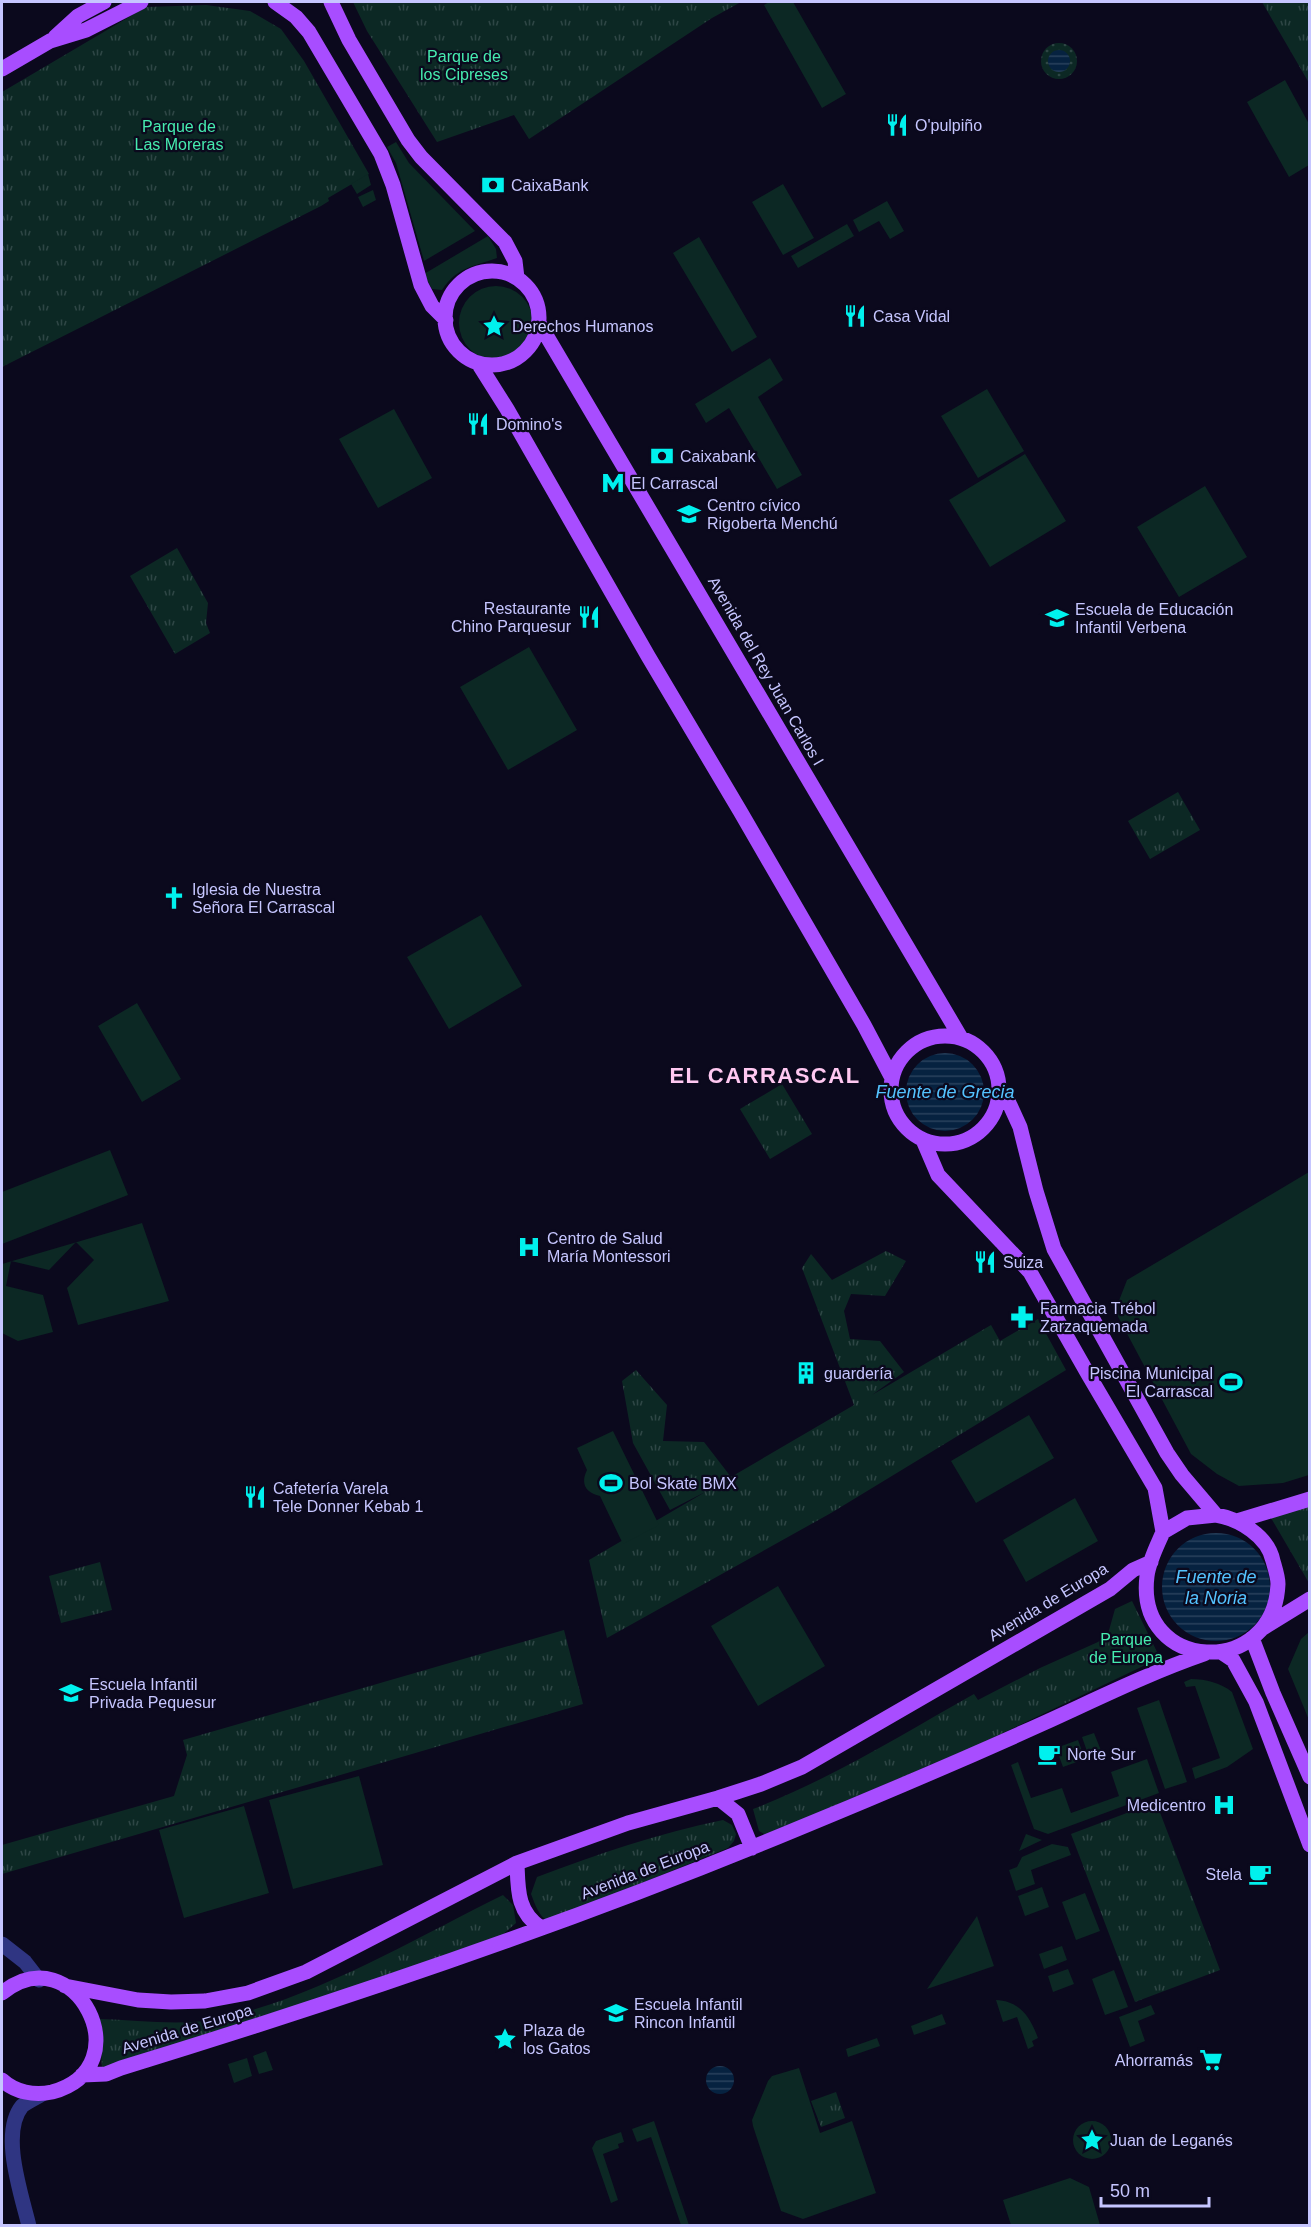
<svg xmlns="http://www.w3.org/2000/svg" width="1311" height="2227" font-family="Helvetica,sans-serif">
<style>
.grass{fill:url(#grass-dots)}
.park{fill:url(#park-tufts)}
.garden{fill:#0c2824}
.water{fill:url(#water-rules)}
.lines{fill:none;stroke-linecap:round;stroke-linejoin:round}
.minor{stroke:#2f3582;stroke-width:15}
.major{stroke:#a84dff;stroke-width:15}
.labels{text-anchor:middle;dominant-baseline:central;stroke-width:4.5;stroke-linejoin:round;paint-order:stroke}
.park-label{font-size:16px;fill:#46ebaf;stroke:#0b091d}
.poi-label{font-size:16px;fill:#c6c6ff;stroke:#0b091d;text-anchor:start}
.street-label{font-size:16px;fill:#c6c6ff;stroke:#0b091d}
.water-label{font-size:18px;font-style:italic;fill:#54c3ff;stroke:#0b091d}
.district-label{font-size:22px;font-weight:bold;letter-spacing:1.5px;fill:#ffc8f1;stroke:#0b091d}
</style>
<defs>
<pattern id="grass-dots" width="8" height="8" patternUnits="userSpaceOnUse" patternTransform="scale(1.5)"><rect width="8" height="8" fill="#0c2824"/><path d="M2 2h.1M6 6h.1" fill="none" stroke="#2e4645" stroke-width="1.8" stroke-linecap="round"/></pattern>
<pattern id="park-tufts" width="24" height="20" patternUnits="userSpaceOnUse" patternTransform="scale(1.5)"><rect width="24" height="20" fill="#0c2824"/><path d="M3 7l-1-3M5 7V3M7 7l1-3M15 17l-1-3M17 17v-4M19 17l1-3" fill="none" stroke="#2e4645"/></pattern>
<pattern id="water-rules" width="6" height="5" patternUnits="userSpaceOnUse" patternTransform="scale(1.5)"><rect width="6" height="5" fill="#062240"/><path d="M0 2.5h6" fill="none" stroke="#29415d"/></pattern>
</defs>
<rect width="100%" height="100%" fill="#0b091d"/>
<path class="grass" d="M1041 61a18 18 0 1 1 36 0a18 18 0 1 1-36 0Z"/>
<path class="park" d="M353,2h388l-29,16 -183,121 -15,-24 -77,27 -70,-111z
M1262,2h47v81z
M206,5l44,6 31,18 23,32 65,113 -41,24 1,3 -8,5 -319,161v-275l144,-85z
M177,548l31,55 -2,20 4,10 -35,21 -45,-78z
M1178,792l22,38 -50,29 -22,-38z
M782,1084l30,50 -42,25 -30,-50z
M886,1251l20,10 -21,35 -34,-2 -7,17 6,28 30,2 24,31 -32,23 119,-70 9,16 38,-22 28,51 -235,143 -224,125 -18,-78 118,-69 -37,19 -37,-67 -11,-62 14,-11 31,35 -4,36 41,1 27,35 123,-72 -52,-137 9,-14 21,26z
M1309,1500v83l-42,-72z
M100,1562l12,48 -51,13 -12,-47z
M1132,1601l28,57 -180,86 -214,91 -7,-4 -6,-22c78,-30 148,-74 221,-115l4,6 62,-32 58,-26 10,-8 7,-25z
M564,1630l19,74 -581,170v-29l172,-49 13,-41 -4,-15z
M1156,1802l64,168 -85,32 -64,-168z
M723,1820l9,5 4,9 -2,7 -6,7 -180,73c-9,-4 -13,-17 -17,-27l6,-17c61,-23 122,-44 186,-57z
M503,1895l10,10 3,18 -15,13 -170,58 -229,74 -3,-49c41,1 83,8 123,-1 95,-21 194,-80 281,-123z
M836,2092l9,26 -24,9 -10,-26z"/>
<path class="garden" d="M769,2h24l53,92 -24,14 -58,-103z
M1285,80l24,44v41l-20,12 -42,-75z
M396,142l13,21 66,68 -51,30 -28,-98 -9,-16z
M368,174l3,11 -14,9 -6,-10z
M783,184l31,54 -31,17 -31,-53z
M373,190l3,10 -13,7 -5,-10z
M887,201l17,30 -14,8 -11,-18 -20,11 -6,-12z
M847,224l7,12 -56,32 -7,-12z
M488,236l8,13 1,9c-24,9 -40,9 -55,32l-10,-1 -8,-15z
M699,237l58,100 -25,15 -59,-99z
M459 323a37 37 0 1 1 74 0a37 37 0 1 1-74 0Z
M770,358l13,22 -25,17 44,78 -25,14 -48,-81 -23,15 -11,-19z
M987,389l37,62 -46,27 -37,-62z
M394,409l38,69 -54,30 -39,-69z
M1025,454l41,67 -76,46 -41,-67z
M1205,486l42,71 -68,40 -42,-70z
M529,647l48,83 -69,40 -48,-83z
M481,915l41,71 -73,43 -42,-72z
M137,1003l44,76 -39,23 -44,-76z
M110,1150l18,45 -126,49v-52z
M1309,1172v303l-26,8 -44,3 -22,-12 -26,-20 -76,-143 12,-31z
M142,1223l27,78 -91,24 -11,-37 27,-28 -18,-18 -27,28 -38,-9 -5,25 37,9 10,37 -35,9 -16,-8v-69z
M1029,1415l25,43 -78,45 -25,-42z
M613,1431l46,94 -36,19 -23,-48c-14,-3 -20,-12 -13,-26l-10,-22z
M1075,1498l23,43 -72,41 -23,-42z
M778,1586l47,80 -67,40 -47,-80z
M1309,1632v88l-21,-51 13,-30z
M1191,1679c15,0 30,4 41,13l21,57 -26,18 -32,12 -3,-11 28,-10 -25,-72 -9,1 -2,-5z
M1159,1700l28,82 -22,7 -28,-81z
M1094,1733l8,20 -13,4 -7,-20z
M1078,1740l7,19 -22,8 -7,-19z
M1147,1759l12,34 -111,41 -14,-5 -23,-64 7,-3 13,36 31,-10 9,25 48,-17 -8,-24z
M359,1776l24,89 -90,24 -24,-89z
M244,1806l25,87 -85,25 -25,-88z
M1026,1834l16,6 -23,11z
M1052,1844l16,3 3,8 -40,15 4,14 -19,7 -7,-21 8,-3 5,-10z
M1042,1887l7,20 -24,9 -7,-20z
M1085,1893l15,38 -24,9 -14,-38z
M977,1916l17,50 -67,23z
M1062,1946l5,14 -23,9 -5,-15z
M1068,1969l6,15 -21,8 -5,-16z
M1114,1970l14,37 -23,8 -13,-36z
M996,2000c24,1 34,17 42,38l-6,3 2,5 -6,3 -11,-32 -14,5z
M1151,2005l4,9 -17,7 7,20 -15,6 -11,-30z
M942,2014l4,10 -32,11 -3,-9z
M877,2038l3,8 -32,11 -2,-8z
M266,2051l7,19 -14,4 -6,-18z
M247,2058l5,18 -18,7 -6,-19z
M799,2068l21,65 32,-12 24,72 -73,26 -22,-8 -28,-85 -1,-6 16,-39 4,-5z
M1073 2140a19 19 0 1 1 38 0a19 19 0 1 1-38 0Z
M654,2121l35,104h-8l-30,-88 -14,5 -5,-13z
M621,2132l3,10 -6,2 1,4 -16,6 15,46 -7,3 -19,-55 4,-7z
M1070,2178l19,9 11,38h-89l-8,-25z"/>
<path class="water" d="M1048 61a11 11 0 1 1 22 0a11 11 0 1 1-22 0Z
M906 1092a39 39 0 1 1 78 0a39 39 0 1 1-78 0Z
M1162 1587a54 54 0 1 1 108 0a54 54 0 1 1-108 0Z
M706 2080a14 14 0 1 1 28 0a14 14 0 1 1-28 0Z"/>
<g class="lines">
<path class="minor" d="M2,1944l23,18 14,18
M29,2226c-8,-33 -29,-93 -7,-120 6,-5 14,-8 20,-12"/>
<path class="major" d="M275,2l21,15 13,15 72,122 12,31 28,100 11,21 14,14
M331,2l18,38 59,100 13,17 84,85 10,19 2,17
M55,37l23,-21 26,-14
M2,69l48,-28 36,-11 55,-28
M445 318a47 47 0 1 1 94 0a47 47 0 1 1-94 0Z
M539,323l422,715
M478,363l29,46 141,247 92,155 124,214 28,53
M891 1090a54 54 0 1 1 108 0a54 54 0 1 1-108 0Z
M999,1089l10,14 11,24 16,64 18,58 113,204 15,22 34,40
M923,1140l15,35 92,97 58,102 67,114 8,44
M1216,1515c23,4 52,21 57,46 2,7 5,16 5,23 -4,95 -143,89 -131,-8 2,-15 10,-30 16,-44l24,-14z
M1237,1521l73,-22
M1263,1628l47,-29
M1252,1638l21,55 37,84
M1221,1652l12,8 23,42 54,143
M718,1798l20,16 14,34
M517,1863c1,27 0,49 24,65
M65,1986l73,14 33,2 34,-1 43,-8 58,-21 211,-109 111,-40 90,-25 43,-14 41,-17 308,-178 23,-19 18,-8
M2,1993c72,-59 142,74 50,99 -18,4 -37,0 -50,-12
M82,2075l24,-1 15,-6c229,-70 455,-147 676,-239 83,-34 165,-69 247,-106 53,-24 105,-50 160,-69"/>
</g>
<defs>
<g id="restaurant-bare" transform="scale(1.8)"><path d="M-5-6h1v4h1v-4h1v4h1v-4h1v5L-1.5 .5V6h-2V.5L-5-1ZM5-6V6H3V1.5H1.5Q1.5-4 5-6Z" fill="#00f1ee" stroke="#0b091d" stroke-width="2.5" paint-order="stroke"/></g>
<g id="bank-bare" transform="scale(1.8)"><path d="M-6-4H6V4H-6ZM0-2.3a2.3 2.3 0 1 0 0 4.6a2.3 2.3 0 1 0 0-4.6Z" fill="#00f1ee" stroke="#0b091d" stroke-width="2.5" paint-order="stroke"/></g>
<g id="sight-bare" transform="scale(1.8)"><path d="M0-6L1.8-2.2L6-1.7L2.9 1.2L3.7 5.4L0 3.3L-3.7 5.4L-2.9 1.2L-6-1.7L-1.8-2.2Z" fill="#00f1ee" stroke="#0b091d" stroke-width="2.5" paint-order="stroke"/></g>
<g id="metro-bare" transform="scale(1.8)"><path d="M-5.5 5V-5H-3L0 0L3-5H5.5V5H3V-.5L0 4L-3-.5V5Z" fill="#00f1ee" stroke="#0b091d" stroke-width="2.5" paint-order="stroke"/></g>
<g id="school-bare" transform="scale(1.8)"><path d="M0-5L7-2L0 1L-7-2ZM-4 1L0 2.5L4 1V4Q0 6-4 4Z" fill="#00f1ee" stroke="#0b091d" stroke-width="2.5" paint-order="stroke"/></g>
<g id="church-bare" transform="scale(1.8)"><path d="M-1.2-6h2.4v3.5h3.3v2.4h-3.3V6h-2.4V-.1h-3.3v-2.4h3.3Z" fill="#00f1ee" stroke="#0b091d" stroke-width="2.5" paint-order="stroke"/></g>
<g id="hospital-bare" transform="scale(1.8)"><path d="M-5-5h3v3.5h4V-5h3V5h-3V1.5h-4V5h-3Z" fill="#00f1ee" stroke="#0b091d" stroke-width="2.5" paint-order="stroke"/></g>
<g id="pharmacy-bare" transform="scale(1.8)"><path d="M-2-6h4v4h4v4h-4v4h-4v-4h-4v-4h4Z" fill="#00f1ee" stroke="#0b091d" stroke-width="2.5" paint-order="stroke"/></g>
<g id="building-bare" transform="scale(1.8)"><path d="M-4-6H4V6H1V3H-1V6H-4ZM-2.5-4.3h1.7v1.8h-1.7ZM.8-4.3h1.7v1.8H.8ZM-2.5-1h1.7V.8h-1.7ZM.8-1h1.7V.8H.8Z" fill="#00f1ee" stroke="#0b091d" stroke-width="2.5" paint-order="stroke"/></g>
<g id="stadium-bare" transform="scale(1.8)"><path d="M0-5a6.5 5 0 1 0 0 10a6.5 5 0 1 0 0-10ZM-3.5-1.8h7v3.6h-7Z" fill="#00f1ee" stroke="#0b091d" stroke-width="2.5" paint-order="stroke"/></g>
<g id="cafe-bare" transform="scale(1.8)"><path d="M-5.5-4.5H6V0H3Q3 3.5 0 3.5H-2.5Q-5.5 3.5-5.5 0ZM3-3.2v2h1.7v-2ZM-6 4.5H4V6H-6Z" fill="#00f1ee" stroke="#0b091d" stroke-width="2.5" paint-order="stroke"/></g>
<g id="supermarket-bare" transform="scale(1.8)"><path d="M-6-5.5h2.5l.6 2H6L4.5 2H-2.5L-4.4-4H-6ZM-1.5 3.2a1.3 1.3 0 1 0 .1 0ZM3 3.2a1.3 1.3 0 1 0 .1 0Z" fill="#00f1ee" stroke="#0b091d" stroke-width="2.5" paint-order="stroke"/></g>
</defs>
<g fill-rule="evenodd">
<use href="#restaurant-bare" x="897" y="125"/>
<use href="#bank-bare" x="493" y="185"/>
<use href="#restaurant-bare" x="855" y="316"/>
<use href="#sight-bare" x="494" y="326"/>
<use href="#restaurant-bare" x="478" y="424"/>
<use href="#bank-bare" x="662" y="456"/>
<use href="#metro-bare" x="613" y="483"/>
<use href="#school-bare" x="689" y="514"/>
<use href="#restaurant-bare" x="589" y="617"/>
<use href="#school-bare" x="1057" y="618"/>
<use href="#church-bare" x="174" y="898"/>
<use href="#hospital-bare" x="529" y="1247"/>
<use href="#restaurant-bare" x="985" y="1262"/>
<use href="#pharmacy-bare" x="1022" y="1317"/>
<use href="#building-bare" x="806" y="1373"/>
<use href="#stadium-bare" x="1231" y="1382"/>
<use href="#stadium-bare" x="611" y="1483"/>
<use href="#restaurant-bare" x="255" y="1497"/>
<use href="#school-bare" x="71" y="1693"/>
<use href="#cafe-bare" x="1049" y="1754"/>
<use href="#hospital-bare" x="1224" y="1805"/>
<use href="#cafe-bare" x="1260" y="1874"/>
<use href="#school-bare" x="616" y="2013"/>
<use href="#sight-bare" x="505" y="2039"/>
<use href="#supermarket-bare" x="1211" y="2060"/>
<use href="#sight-bare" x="1092" y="2140"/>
</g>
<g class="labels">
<g class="park-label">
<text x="464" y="56">Parque de<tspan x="464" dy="18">los Cipreses</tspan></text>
<text x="179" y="126">Parque de<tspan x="179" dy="18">Las Moreras</tspan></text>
<text x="1126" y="1639">Parque<tspan x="1126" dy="18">de Europa</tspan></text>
</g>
<g class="poi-label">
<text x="915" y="125">O'pulpiño</text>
<text x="511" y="185">CaixaBank</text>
<text x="873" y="316">Casa Vidal</text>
<text x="512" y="326">Derechos Humanos</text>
<text x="496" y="424">Domino's</text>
<text x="680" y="456">Caixabank</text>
<text x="631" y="483">El Carrascal</text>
<text x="707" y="505">Centro cívico<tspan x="707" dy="18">Rigoberta Menchú</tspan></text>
<text x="571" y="608" text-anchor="end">Restaurante<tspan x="571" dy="18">Chino Parquesur</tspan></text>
<text x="1075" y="609">Escuela de Educación<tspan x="1075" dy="18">Infantil Verbena</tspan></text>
<text x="192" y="889">Iglesia de Nuestra<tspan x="192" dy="18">Señora El Carrascal</tspan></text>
<text x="547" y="1238">Centro de Salud<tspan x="547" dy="18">María Montessori</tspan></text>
<text x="1003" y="1262">Suiza</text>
<text x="1040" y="1308">Farmacia Trébol<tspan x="1040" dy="18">Zarzaquemada</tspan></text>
<text x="824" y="1373">guardería</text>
<text x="1213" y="1373" text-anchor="end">Piscina Municipal<tspan x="1213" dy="18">El Carrascal</tspan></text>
<text x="629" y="1483">Bol Skate BMX</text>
<text x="273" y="1488">Cafetería Varela<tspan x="273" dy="18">Tele Donner Kebab 1</tspan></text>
<text x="89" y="1684">Escuela Infantil<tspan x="89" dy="18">Privada Pequesur</tspan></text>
<text x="1067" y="1754">Norte Sur</text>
<text x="1206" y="1805" text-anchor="end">Medicentro</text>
<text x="1242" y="1874" text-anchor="end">Stela</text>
<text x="634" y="2004">Escuela Infantil<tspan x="634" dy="18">Rincon Infantil</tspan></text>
<text x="523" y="2030">Plaza de<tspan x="523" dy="18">los Gatos</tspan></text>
<text x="1193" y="2060" text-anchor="end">Ahorramás</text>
<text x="1110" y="2140">Juan de Leganés</text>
</g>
<g class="street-label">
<text transform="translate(766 671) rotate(60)">Avenida del Rey Juan Carlos I</text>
<text transform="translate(1048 1602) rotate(-31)">Avenida de Europa</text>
<text transform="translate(645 1870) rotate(-21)">Avenida de Europa</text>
<text transform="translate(187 2029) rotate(-17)">Avenida de Europa</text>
</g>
<g class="water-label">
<text x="945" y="1092">Fuente de Grecia</text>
<text x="1216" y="1577">Fuente de<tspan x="1216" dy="21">la Noria</tspan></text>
</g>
<g class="district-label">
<text x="765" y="1075">EL CARRASCAL</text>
</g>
</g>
<rect width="1311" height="2227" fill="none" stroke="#c6c6ff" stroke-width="6"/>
<path d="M1101 2197v9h108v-9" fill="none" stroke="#c6c6ff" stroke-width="3"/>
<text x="1110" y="2197" font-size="18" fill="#c6c6ff" stroke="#0b091d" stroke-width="4.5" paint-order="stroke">50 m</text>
</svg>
